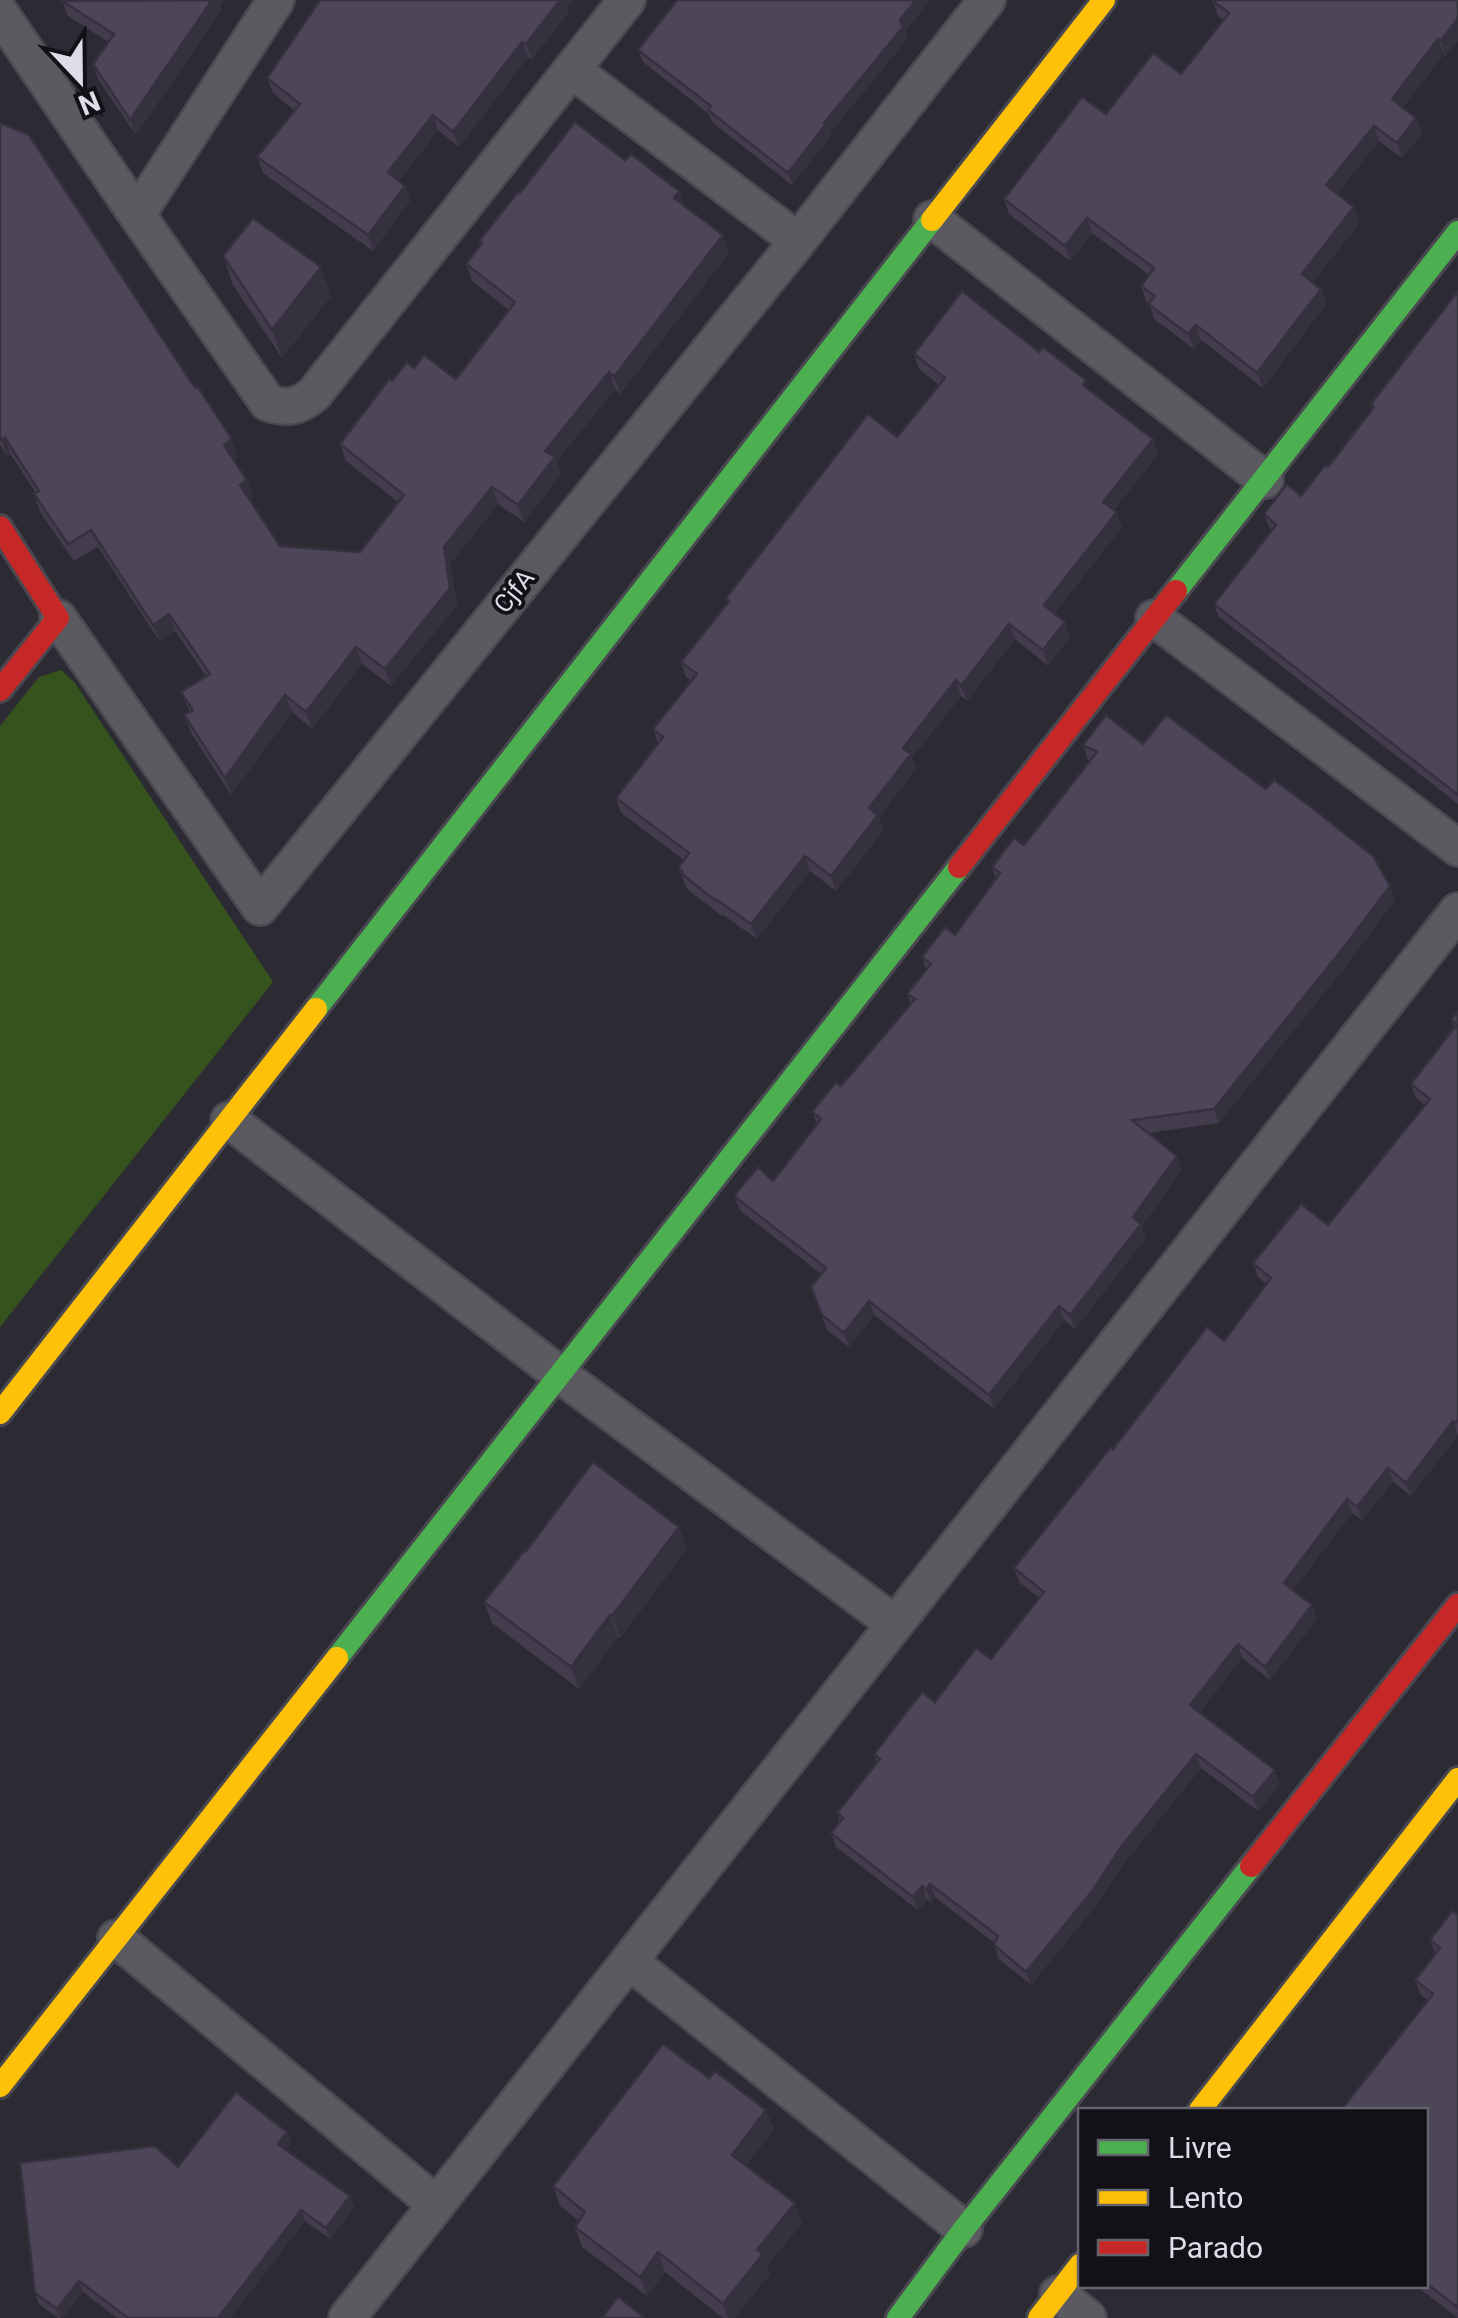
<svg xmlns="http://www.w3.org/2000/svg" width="1458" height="2318" font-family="Roboto,sans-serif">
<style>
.green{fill:#36531d}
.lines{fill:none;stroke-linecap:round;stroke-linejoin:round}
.street-casing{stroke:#494850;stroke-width:40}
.fast-casing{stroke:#494850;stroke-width:28}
.slow-casing{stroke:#494850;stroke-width:28}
.jam-casing{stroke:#494850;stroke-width:28}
.street{stroke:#5c5a61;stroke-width:35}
.fast{stroke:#4caf50;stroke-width:22}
.slow{stroke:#ffc107;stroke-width:22}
.jam{stroke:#c62828;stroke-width:22}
.wall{fill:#423c4d}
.shaded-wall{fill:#36313e}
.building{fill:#4d4659;stroke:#36313e;stroke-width:2.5}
.labels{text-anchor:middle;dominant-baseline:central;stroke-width:8;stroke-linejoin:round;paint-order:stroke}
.street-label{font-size:25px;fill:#dedce7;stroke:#121118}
</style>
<rect width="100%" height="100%" fill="#2c2a33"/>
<path class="green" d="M61,670l14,13 198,299 -273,345v-601l39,-49z"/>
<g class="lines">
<g class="street-casing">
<path id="street" d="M0,13l137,202 131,188c19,6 31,4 46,-9l313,-394
M572,70l226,171
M137,215l139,-215
M932,219l333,261
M58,618l202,289 538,-666 189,-241
M1154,618l304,230
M229,1120l330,254 336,250
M116,1938l320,266
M629,1961l335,268
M1058,2294l30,24
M347,2318l1111,-1407"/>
</g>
<g class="fast-casing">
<path id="fast" d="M1176,591l282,-359
M316,1009l616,-789
M337,1658l622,-791
M898,2318l66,-89 287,-363"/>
</g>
<g class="slow-casing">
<path id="slow" d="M932,220l172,-220
M0,1413l316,-404
M0,2086l337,-428
M1200,2110l258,-331
M1039,2318l41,-53"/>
</g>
<g class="jam-casing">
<path id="jam" d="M0,527l58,91 -58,72
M959,867l217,-276
M1251,1866l207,-261"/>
</g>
<use href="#street" class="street"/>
<use href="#fast" class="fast"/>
<use href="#slow" class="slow"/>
<use href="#jam" class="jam"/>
</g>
<path class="wall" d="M62,0l158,7 1,3 -85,125 -38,-56 -5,-15 15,-22 -41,-27z
M320,0h253l-6,8 2,4 -37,47 -4,-2 -69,90 -21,-17 -39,51 6,5 5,15 -37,50 -110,-78 -6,-16 37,-47 -21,-17 -6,-15z
M677,0h253l-25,32 2,7 -77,94 1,3 -39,49 -80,-63 -3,-8 -66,-52 -5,-12z
M1458,0v41l-12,15 -2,-2 -41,53 13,11 6,15 -20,25 -23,-17 -42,53 23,28 -48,61 9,6 5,15 -63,84 -62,-48 -7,9 -40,-30 -5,-16 -3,-2 -5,-15 8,-11 -57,-42 -22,28 -61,-47 -5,-15 102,-85 75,-40 42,-54 -5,-4 -5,-15z
M0,123l238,333 -4,3 13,21 6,17 -3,2 30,47 80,6 38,-50 -52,-41 -6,-17 52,-63 22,-13 42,11 53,-69 -37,-29 -6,-17 15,-20 -1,-4 40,-47 164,13 39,29 6,18 -109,141 -5,-5 -58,72 4,13 -37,48 -26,-18 -48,60 7,41 -66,81 -29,-22 -50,65 -20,-17 -61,83 -40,-62 -7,-18 6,-3 -9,-20 25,-16 -31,-45 -15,11 -62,-95 -24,14 -34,-49 -6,-18 2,-1 -25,-38 -3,2 -8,-12z
M223,256l98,11 10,29 -49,62 -49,-73z
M1458,291v513l-239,-187 -5,-13 58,-74 -3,-3 -5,-13 37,-18 27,-29 45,-57 -2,-6z
M1039,352l51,38 68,64 -44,56 8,17 -67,86 15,24 -22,29 -33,-27 -48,62 -6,-5 -49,62 4,11 -37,48 5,13 -48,61 -26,-20 -53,68 -34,-24 -1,1 -35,-27 -9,-21 6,-8 -63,-47 -5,-15 42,-55 -5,-14 39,-48 -6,-4 -5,-15 47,-60 -2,-4 171,-161 42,-52 -20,-16 -5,-15z
M1143,744l252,156 -46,62 -130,161 -71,10 29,23 5,14 -40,56 4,12 -71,91 -11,-9 -70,89 -120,-94 -25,32 -22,-17 -16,-43 10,-13 -81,-64 -6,-14 39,-15 44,-57 -5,-12 29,-26 70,-82 -4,-10 19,-25 -4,-12 33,-22 41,-56 -4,-12 32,-22 66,-85h-2l-5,-15z
M1458,1011v424l-47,61 -18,-14 -31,38 -10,-7 -59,77 19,15 5,14 -47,61 -28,-22 -42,54 80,72 -22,27 -57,-43 -75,93 -28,42 -67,82 -32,-26 -5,-14v-2l-59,-46 -4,6 -4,-4 -9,11 -82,-63 -5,-14 9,-11 -3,-9 40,-50 -3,-9 61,-52 56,-43 48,-61 -20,-16 -5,-14 99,-119 111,-108 42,-57 -8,-7 -5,-14 75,-38 97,-120 -9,-7 -5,-14 43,-56 -3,-8z
M679,1527l8,22 -67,89 -2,-1 -39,52 -87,-66 -8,-21 42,-51z
M1458,1915v403l-42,-32h10v-176l2,-110 -8,-6 -5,-14 20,-26 -5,-14z
M774,2129l-28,37 56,57 -35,43 3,8 -36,44h-11l-58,-46 -18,24 -65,-49 -7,-20 4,-6 -19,-15 -7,-20z
M287,2132l4,11 -5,6 64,47 4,11 -24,32 -25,-18 -75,97h-113l-34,-26 -21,26h-4l-19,-14 -4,-11 143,-126z"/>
<path class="shaded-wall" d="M212,0h12l-4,7 1,3 -85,125 -6,-15z
M560,0h13l-6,8 2,4 -37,47 -6,-15z
M916,0h14l-25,32 2,7 -77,94 1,3 -39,49 -4,-12z
M1458,18v23l-12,15 -5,-15z
M1438,39l6,15 -46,60 -6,-15z
M522,42l6,15 -69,90 -6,-15z
M433,115l5,15 -44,57 -6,-15z
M1416,118l6,15 -20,25 -5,-15z
M1374,126l5,15 -47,59 -6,-15z
M405,186l5,15 -37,50 -5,-16z
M679,191l6,17 -11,-10z
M1354,207l6,15 -53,67 -5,-15z
M1087,218l5,15 -22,28 -5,-15z
M723,235l6,18 -109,141 -6,-17z
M321,267l10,29 -49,62 -10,-28z
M1321,289l5,15 -63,84 -6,-15z
M1196,325l5,15 -7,9 -6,-15z
M609,372l6,17 -58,72 4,13 -37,48 -6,-17 27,-54z
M5,438l6,17 -3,2 -6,-17z
M232,439l6,17 -8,6 -6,-17z
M1153,439l5,15 -49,63 -6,-15z
M247,480l6,17 -6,5 -7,-17z
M492,487l6,17 -48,60 7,41 -66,81 -6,-17 59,-122z
M1117,512l5,15 -72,93 -6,-15z
M169,614l6,17 -15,11 -7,-17z
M1065,622l5,15 -22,29 -5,-16z
M1009,624l6,15 -48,62 -6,-15z
M356,647l6,17 -50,65 -6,-17z
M956,680l5,16 -49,62 4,11 -37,48 5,13 -48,61 -5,-15 38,-68 34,-60z
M285,695l7,17 -61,83 -6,-17z
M805,856l5,15 -53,68 -6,-15z
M1390,886l5,14 -46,62 -130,161 -5,-14z
M1177,1156l5,14 -40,56 4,12 -71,91 -5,-14 63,-98z
M869,1301l5,14 -25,32 -5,-14z
M1059,1306l5,14 -70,89 -5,-14z
M1453,1421l5,14 -47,61 -5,-13z
M1388,1468l5,14 -31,38 -5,-13z
M1347,1499l5,14 -63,83 -5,-13z
M679,1527l8,22 -67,89 -8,-22z
M1312,1605l5,14 -47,61 -5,-13z
M610,1615l8,22 -39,52 -8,-22z
M1238,1644l4,14 -47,60 -5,-13z
M1196,1754l5,14 -75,93 -28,42 -67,82 -5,-13 95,-125z
M1275,1770l5,14 -22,27 -5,-14z
M930,1884l5,13 -4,6 -5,-14z
M922,1886l5,13 -9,11 -5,-13z
M766,2110l8,19 -35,46 -7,-20z
M287,2132l4,11 -9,12 -4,-11z
M350,2196l4,11 -24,32 -4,-11z
M795,2203l7,20 -35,43 3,8 -36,44h-6l-5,-14 34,-54z
M301,2210l4,11 -75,97h-12z
M658,2252l7,20 -18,24 -7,-19z
M79,2281l4,11 -21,26h-2l-3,-9z"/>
<path class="building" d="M212,0l-82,120 -37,-56 21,-30 -52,-33z
M320,0h240l-34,44 -4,-2 -69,90 -20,-17 -45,57 17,14 -37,49 -111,-78 43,-53 -33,-26z
M677,0h239l-16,20 3,7 -79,96 2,1 -38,49 -80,-63 3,-4 -73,-56z
M1214,0h244v18l-17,23 -3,-2 -46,60 24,19 -19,25 -23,-17 -48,59 28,22 -52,67 19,15 -64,84 -61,-48 -8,9 -40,-30 7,-8 -14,-10 13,-18 -67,-50 -22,28 -61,-47 78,-102 24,17 47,-61 28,21 48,-61 -16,-12z
M575,122l50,38 6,-6 48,37 -5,7 49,37 -109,142 -5,-5 -64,79 10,6 -37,48 -26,-18 -48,60 6,41 -65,81 -29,-22 -50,65 -21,-17 -60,83 -41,-63 9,-5 -12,-18 29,-18 -41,-60 -16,11 -62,-95 -23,14 -34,-50 5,-3 -34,-53 -3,2 -2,-3v-314l29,12 166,253 3,-1 34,52 -8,6 23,35 -7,5 40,61 80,6 44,-57 -64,-51 49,-65 3,2 15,-19 7,6 10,-13 32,24 59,-77 -49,-38 16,-21 -2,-3 38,-48 2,1z
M253,218l68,49 -49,63 -49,-74z
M962,291l77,61 4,-5 43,33 -3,5 70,54 -50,63 14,10 -73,93 21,17 -22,28 -34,-26 -48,62 -5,-6 -53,68 8,6 -42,54 9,7 -47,61 -26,-20 -54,68 -34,-24 -1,1 -34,-27 1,-2 -5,-4 11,-15 -73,-55 47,-61 -10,-8 44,-55 -16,-12 48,-61 -3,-3 142,-184 29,23 48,-59 -31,-24z
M1458,291v504l-244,-191 62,-79 -12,-11 23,-30 14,12 24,-31 3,2 46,-60 -3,-3z
M1106,715l37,29 23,-29 100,74 8,-9 37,27 62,49 17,30 -46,61 -130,162 -82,11 45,36 -44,61 8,7 -48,62 -23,29 -11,-9 -70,89 -120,-94 -25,32 -22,-18 -11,-28 15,-19 -92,-72 24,-29 15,14 48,-62 -9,-7 24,-30 5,4 74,-87 -8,-5 24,-30 -9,-7 23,-30 10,8 45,-62 -8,-6 22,-29 10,7 73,-93 -14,-7z
M1458,1011v409l-3,3 -2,-2 -47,62 -18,-15 -31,39 -10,-8 -63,84 28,22 -47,62 -27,-23 -48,61 85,65 -22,27 -57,-43 -75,93 -28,43 -67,82 -32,-27 4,-9 -68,-52 -4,5 -4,-3 -9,11 -82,-64 12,-15 -6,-5 43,-54 -6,-5 48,-62 13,10 41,-54 15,11 53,-67 -30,-24 97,-121 2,2 94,-122 17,14 47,-63 -18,-15 48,-59 27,21 102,-126 -19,-15 46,-60 -6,-4z
M593,1462l86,65 -67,89 -2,-1 -39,52 -87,-65 41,-52 1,1z
M1452,1911l6,4v393l-32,-25v-173h-85l92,-116 -18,-14 25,-32 -10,-8z
M663,2044l46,34 6,-7 51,39 -34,45 63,48 -38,47 6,4 -40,50 -65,-52 -18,25 -65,-50 10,-15 -32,-26z
M236,2092l51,40 -9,12 72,52 -24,32 -25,-18 -83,108h-90l-49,-37 -22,28 -22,-16 -15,-130 135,-17 23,21z
M618,2297l27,21h-43z"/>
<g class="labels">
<g class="street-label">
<text transform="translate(514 591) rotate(-51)">CjfA</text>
</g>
</g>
<rect x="1078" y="2108" width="350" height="180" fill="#121118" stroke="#64626b" stroke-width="2.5"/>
<rect x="1098" y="2140" width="50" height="15" fill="#4caf50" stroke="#64626b" stroke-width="2.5"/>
<text x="1168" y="2158" font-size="30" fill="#dedce7">Livre</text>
<rect x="1098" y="2190" width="50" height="15" fill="#ffc107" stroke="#64626b" stroke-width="2.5"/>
<text x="1168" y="2208" font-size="30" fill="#dedce7">Lento</text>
<rect x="1098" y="2240" width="50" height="15" fill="#c62828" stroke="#64626b" stroke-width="2.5"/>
<text x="1168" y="2258" font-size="30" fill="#dedce7">Parado</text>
<g transform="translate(80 80) rotate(158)" stroke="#121118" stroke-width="8" paint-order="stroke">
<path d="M0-8L18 38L0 25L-18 38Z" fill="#dedce7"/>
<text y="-15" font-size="28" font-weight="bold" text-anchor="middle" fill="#dedce7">N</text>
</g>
</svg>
